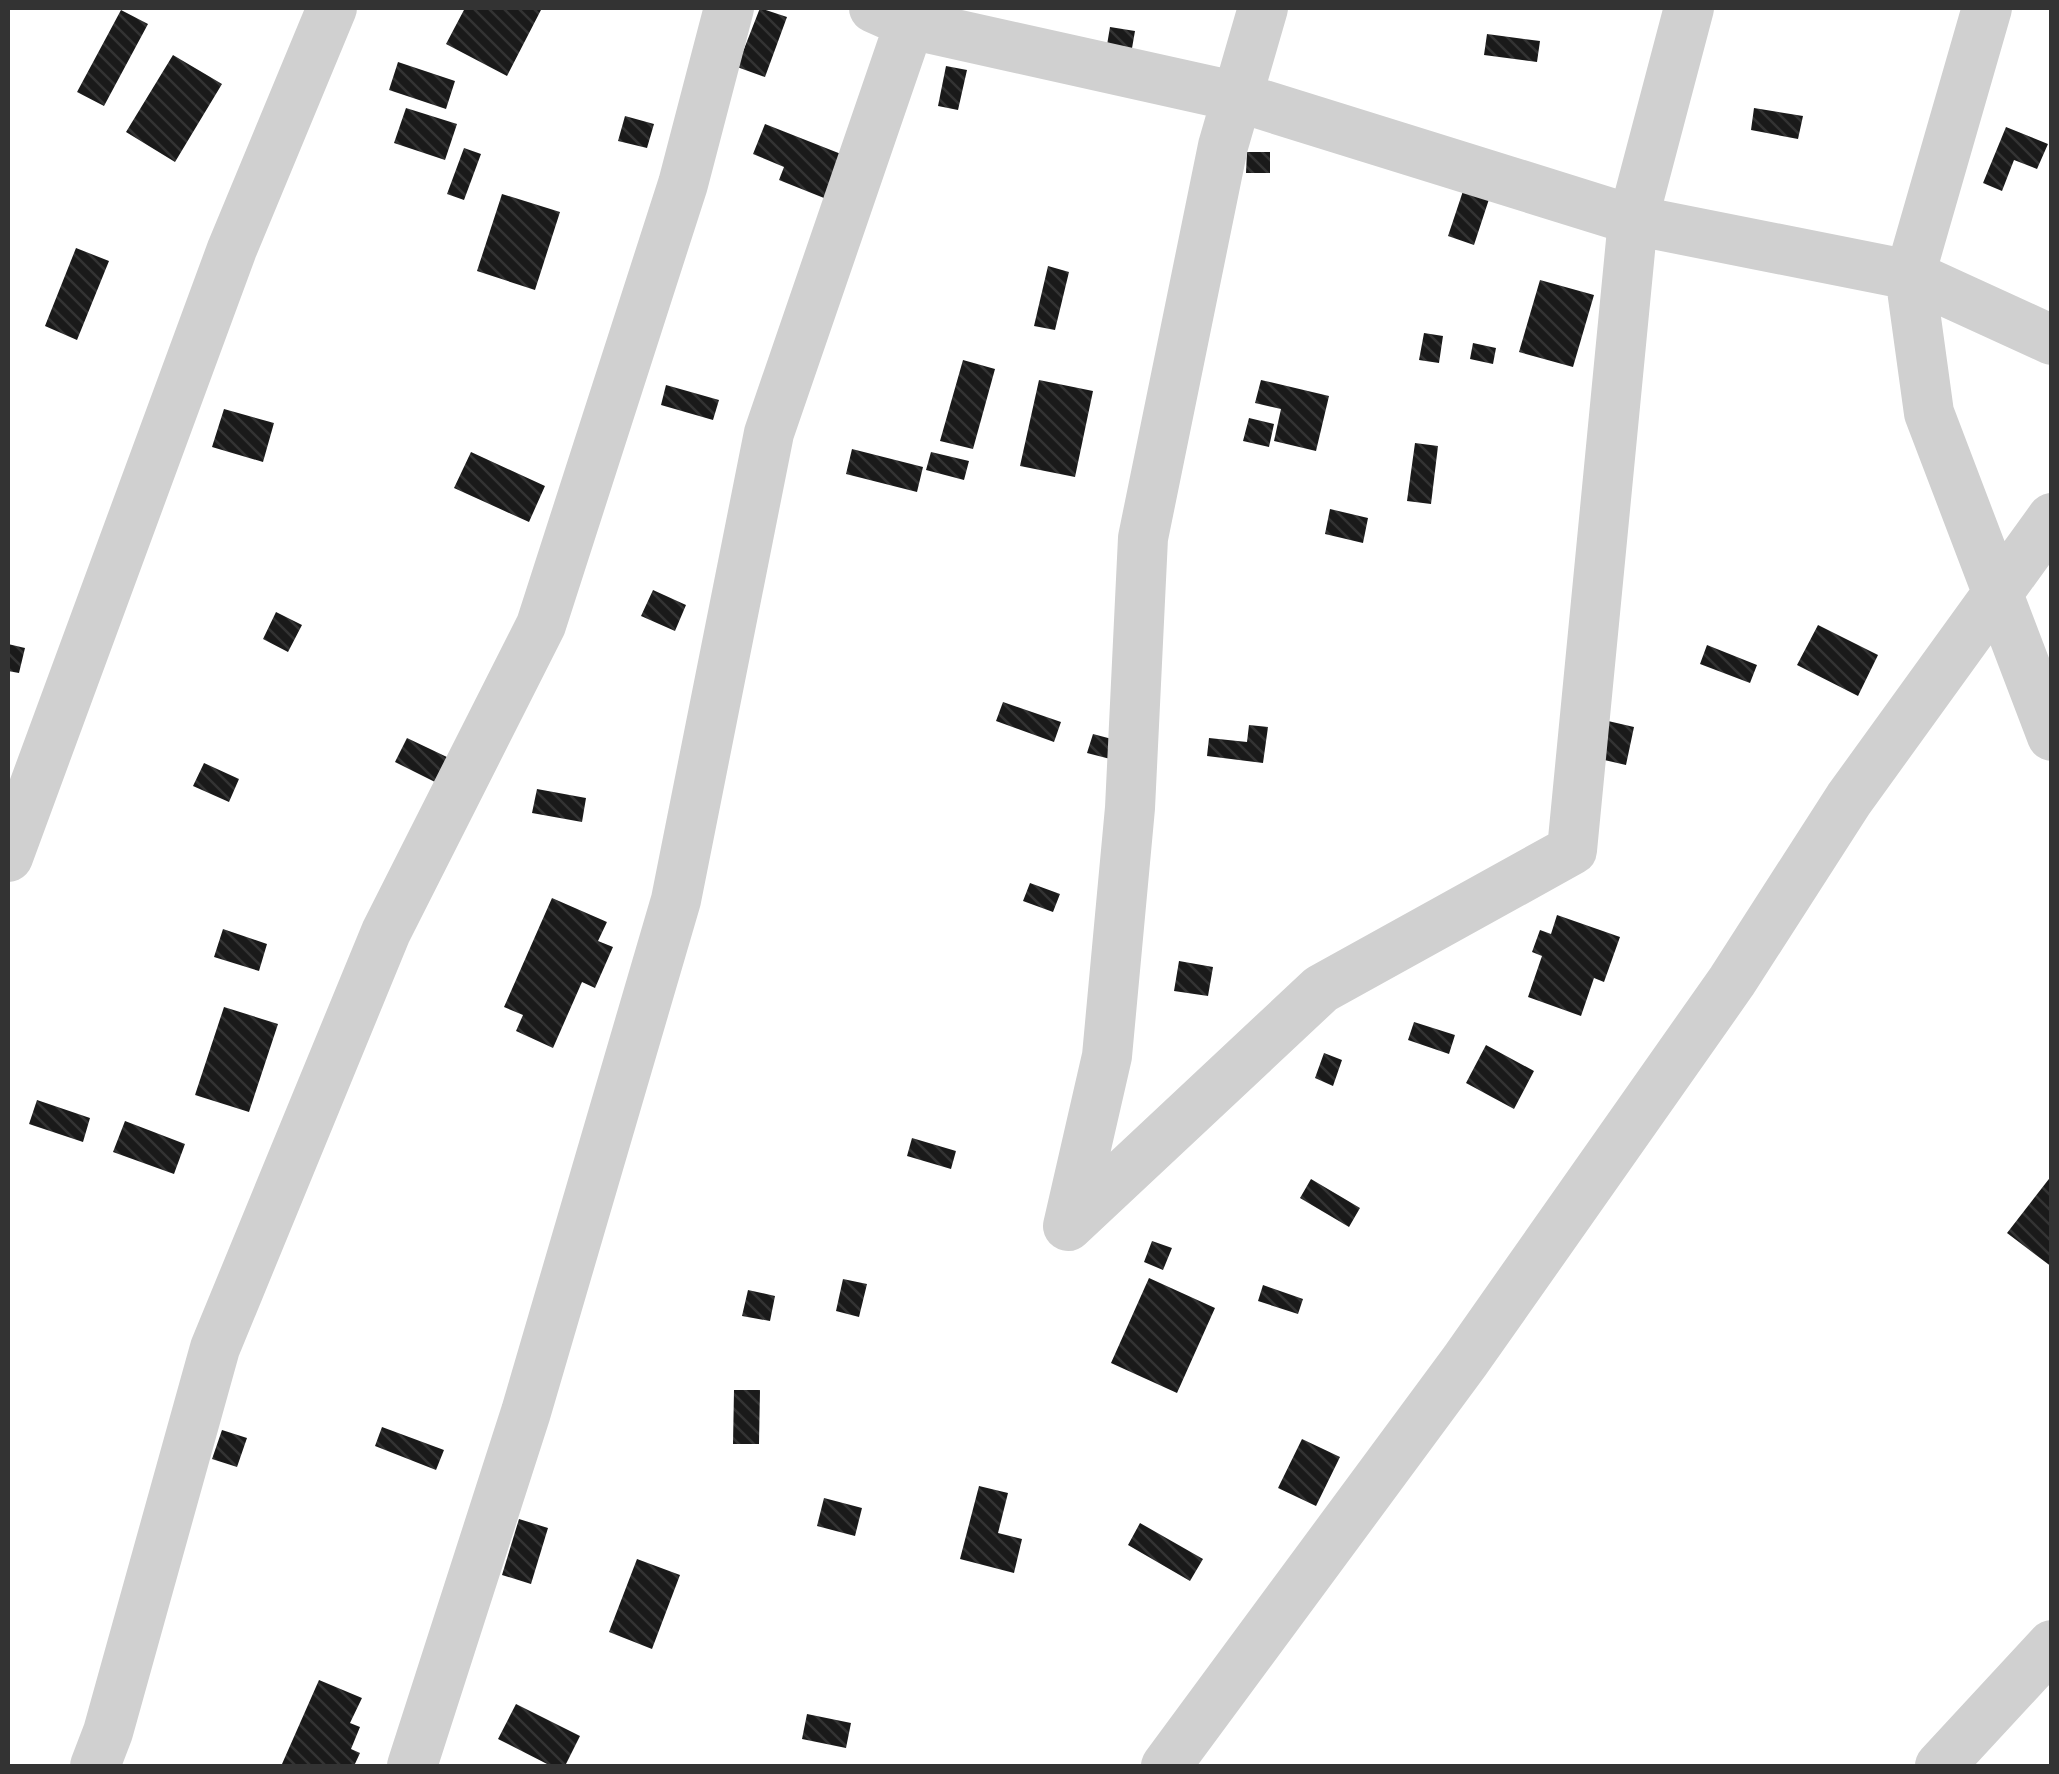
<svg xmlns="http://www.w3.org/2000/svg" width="2059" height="1774" font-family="Manrope,sans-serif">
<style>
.building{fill:url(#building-back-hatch)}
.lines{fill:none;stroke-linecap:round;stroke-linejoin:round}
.minor{stroke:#d0d0d0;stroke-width:50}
</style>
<defs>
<pattern id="building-back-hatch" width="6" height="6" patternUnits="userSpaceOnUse" patternTransform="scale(2.5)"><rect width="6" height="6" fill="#1a1a1a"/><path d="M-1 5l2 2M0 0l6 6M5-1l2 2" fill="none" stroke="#333"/></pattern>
</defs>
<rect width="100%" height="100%" fill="#fff"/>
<path class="building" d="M465,8h77l-35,68 -61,-32z
M760,8l27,9 -22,60 -28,-10z
M121,10l27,14 -44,82 -27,-14z
M1110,27l25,4 -4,23 -25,-3z
M1487,34l53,7 -3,21 -53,-7z
M173,55l49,29 -47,78 -49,-30z
M398,62l57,19 -9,28 -57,-19z
M946,66l21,4 -9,40 -20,-4z
M406,108l51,16 -12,36 -51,-17z
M1754,108l49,8 -5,23 -47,-9z
M625,116l29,8 -7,24 -29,-7z
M765,124l76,30 -17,44 -45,-18 5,-13 -31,-13z
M2006,127l42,17 -11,25 -23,-9 -12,31 -19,-8z
M464,148l17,6 -17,46 -17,-6z
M1247,152h23v21h-24z
M1466,182l26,8 -18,55 -26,-9z
M502,194l58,18 -25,78 -58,-19z
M76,248l33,13 -32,79 -32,-14z
M1048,266l21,6 -14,58 -21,-4z
M1540,280l54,15 -21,72 -54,-15z
M1424,333l19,3 -4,27 -20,-3z
M1473,343l23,5 -3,16 -23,-5z
M963,360l32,9 -22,80 -33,-8z
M1039,380l54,11 -18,86 -55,-11z
M1261,380l68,16 -13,55 -42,-10 7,-32 -26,-6z
M666,385l53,15 -6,20 -52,-15z
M224,409l50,14 -11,39 -51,-15z
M1249,418l25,6 -5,23 -26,-6z
M1415,443l23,3 -7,58 -24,-3z
M852,449l71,18 -6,25 -71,-18z
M471,452l74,34 -16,36 -75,-34z
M931,452l38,9 -5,19 -38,-10z
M1330,509l38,9 -5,25 -38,-9z
M653,590l33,15 -11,26 -34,-15z
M276,612l26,13 -14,27 -25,-13z
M1818,625l60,30 -20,41 -61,-31z
M8,644l17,4 -6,25 -11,-2z
M1707,645l50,20 -7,18 -50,-19z
M1003,702l58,20 -7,20 -58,-21z
M1608,721l26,6 -8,38 -26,-6z
M1249,725l19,2 -5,36 -56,-7 2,-18 38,4z
M1093,734l30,8 -5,19 -31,-8z
M407,738l42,20 -12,25 -42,-21z
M204,763l35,16 -10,23 -36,-16z
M537,789l49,9 -4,24 -50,-9z
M1030,883l30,11 -7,18 -30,-11z
M552,898l55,24 -9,19 15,6 -18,41 -13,-6 -29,66 -37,-17 7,-16 -19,-8z
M1557,915l63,22 -16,45 -10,-4 -13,38 -53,-19 14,-41 -10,-4 8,-22 11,4z
M223,929l44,15 -8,27 -45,-14z
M1179,961l34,6 -5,29 -34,-5z
M224,1007l54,17 -29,88 -54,-17z
M1414,1022l41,13 -6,19 -41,-14z
M1486,1045l48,26 -20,38 -48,-26z
M1324,1053l18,7 -9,26 -18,-8z
M37,1100l53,18 -7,24 -54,-18z
M125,1121l60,23 -11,30 -61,-22z
M912,1138l44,13 -5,18 -44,-13z
M2052,1175v92l-45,-34z
M1311,1179l49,29 -11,19 -49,-29z
M1152,1241l20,7 -9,22 -19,-8z
M1149,1278l66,30 -38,85 -66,-30z
M843,1279l24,5 -8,33 -23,-6z
M1263,1285l40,14 -5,15 -40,-13z
M748,1290l27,6 -5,25 -28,-5z
M734,1390h26l-1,54h-26z
M382,1427l62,23 -8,20 -61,-24z
M222,1430l25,8 -10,29 -25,-8z
M1302,1439l38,18 -24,49 -38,-18z
M979,1486l29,7 -10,40 24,6 -8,34 -54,-14z
M824,1498l38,10 -7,28 -38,-10z
M519,1519l29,9 -17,56 -29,-9z
M1140,1523l63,36 -13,22 -62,-36z
M637,1559l43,16 -28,74 -43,-17z
M319,1680l43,18 -12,25 10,4 -9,22 9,4 -6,13h-65l-7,-2z
M516,1704l64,32 -15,30h-14l-53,-27z
M807,1714l44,9 -5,25 -44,-9z"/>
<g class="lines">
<path class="minor" d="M874,8l36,16 328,73 395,123 277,55 142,65
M1263,8l-40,138 -80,392 -13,270 -23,248 -39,170 253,-237 251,-139 61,-630 56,-212
M1987,8l-77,267 19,138 123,323
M8,857l224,-608 100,-241
M95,1766l13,-34 107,-384 171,-416 155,-307 142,-441 46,-176
M412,1766l114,-354 150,-512 93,-467 146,-425
M1166,1766l299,-405 267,-380 117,-182 203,-281
M1940,1766l112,-121"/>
</g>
<rect width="2059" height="1774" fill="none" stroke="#333333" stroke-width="20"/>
</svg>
